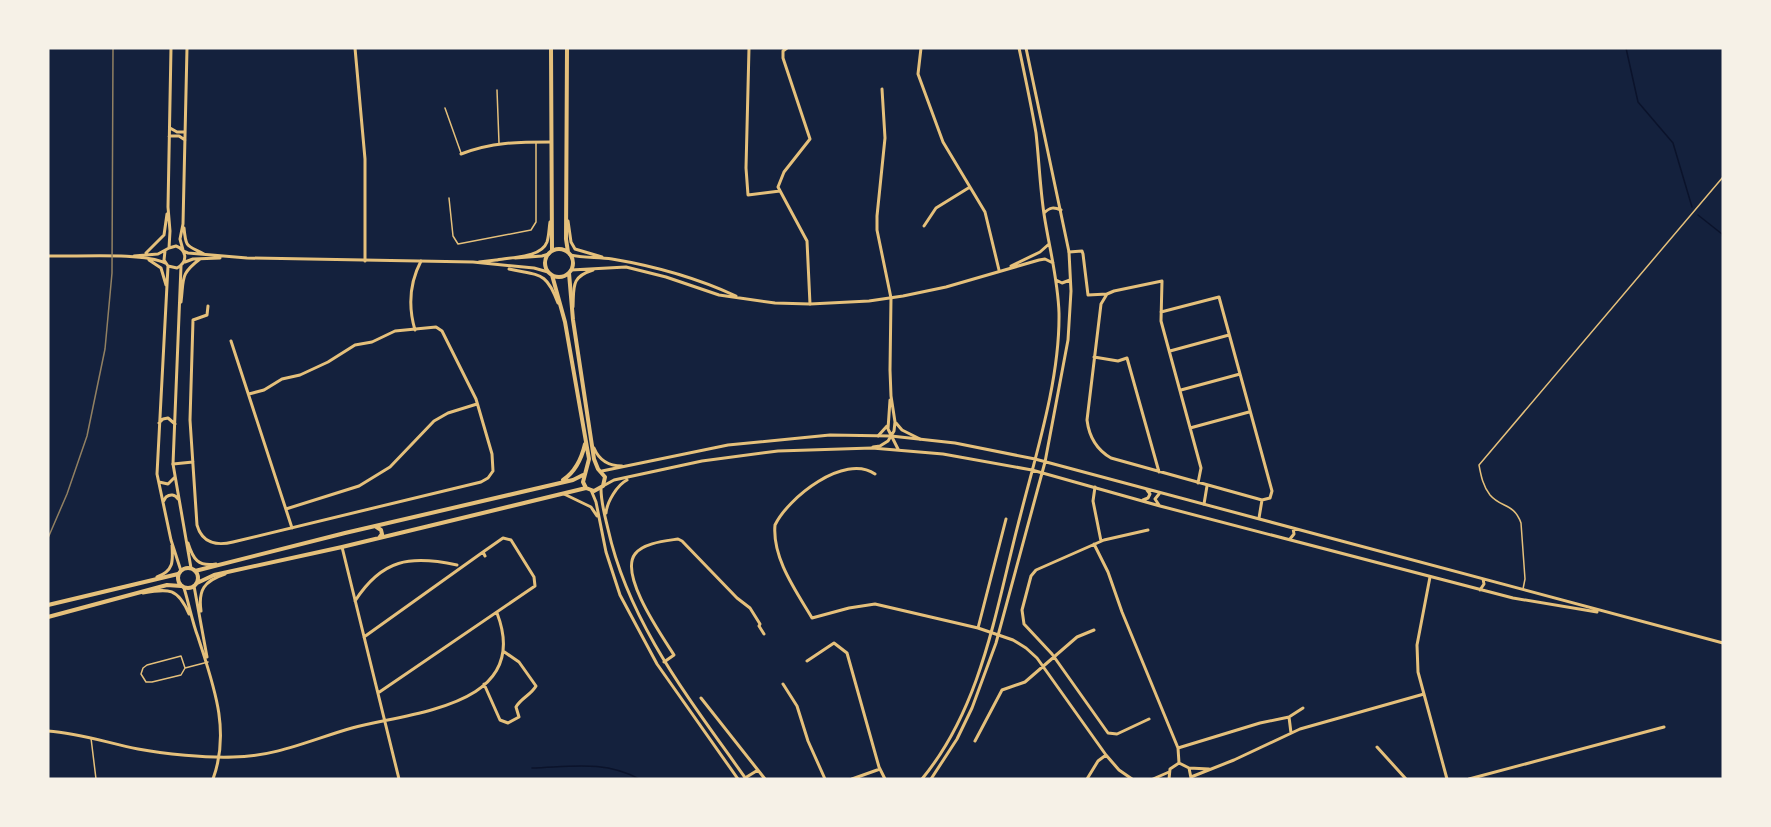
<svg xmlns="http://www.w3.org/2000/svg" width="1771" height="827" font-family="'Space Grotesk',sans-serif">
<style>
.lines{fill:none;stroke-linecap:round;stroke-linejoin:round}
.stream{stroke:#0b132b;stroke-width:1.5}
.service{stroke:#e5c07b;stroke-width:1.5}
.minor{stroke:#e5c07b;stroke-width:3}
.tertiary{stroke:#e5c07b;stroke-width:3}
.secondary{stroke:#e5c07b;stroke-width:4}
.rail{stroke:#918062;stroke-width:1.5}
</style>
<rect width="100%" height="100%" fill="#14213d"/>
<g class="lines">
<path class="stream" d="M1626,48l12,54 35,41 19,64
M1698,215l24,19 1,4
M532,768c38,-1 72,-8 107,11"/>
<path class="service" d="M497,90l2,53
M445,108l16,45
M449,198l4,38 5,8 73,-14 5,-8v-79
M1523,589l2,-10 -4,-56c-7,-20 -20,-15 -31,-28 -7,-9 -9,-19 -11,-30l244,-288
M185,668l-4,-12 -34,9 -4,3 -2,6 5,8h6l29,-7 4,-7 23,-6
M91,738l5,41"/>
<path class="minor" d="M355,48l10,111v102
M749,48l-3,120 2,27 32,-4
M787,48l-4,3v7l27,81 -26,33 -6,15 29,54 3,63
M921,48l-3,26 25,68 42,70 14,58
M461,154c31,-12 57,-12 90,-12
M924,226l12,-18 34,-21
M1069,252l13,-1 1,3 5,41 19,-1
M208,306l-1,9 -14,5 -3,100 7,105c5,18 20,21 36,17l248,-60 7,-4 5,-7 -1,-17 -16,-55 -34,-68 -6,-4 -41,4 -23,11 -17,3 -27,17 -28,13 -18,4 -18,11 -15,4
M1161,312l58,-15 53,194 -2,7 -8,2 -151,-42c-14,-8 -22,-22 -24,-38l14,-116 6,-10 7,-3 48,-10 -1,40 40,147 -3,15
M415,330c-7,-24 -6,-46 6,-69
M231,341l61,187
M1170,351l59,-16
M1094,357l24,4 9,-3 32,114
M1181,390l59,-16
M890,400l-2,29 10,20
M896,423l6,7 18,9
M1190,428l59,-16
M878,436l9,-10
M873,447l7,-1 8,-5 6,-10 1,-9 -4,-26 -1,-26 1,-72 -14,-68v-14l8,-78 -3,-49
M173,464l20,-2
M875,474c-31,-21 -87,24 -100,51 -3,33 21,66 37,93l37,-10 26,-4 103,24 35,12 13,8 11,10 69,97 13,15 13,9
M1095,487l-2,14 8,40
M1204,504l3,-18
M286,509l73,-23 31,-19 44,-46 14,-8 29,-9
M1259,518l3,-18
M1148,530l-44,10 -68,30 -5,6 -9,34 2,14 28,30 56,79 9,1 32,-15
M1094,544l14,28 14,40 56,136 1,15
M342,547l57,232
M1430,577l-13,68 1,27 29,107
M355,601c27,-42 55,-46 102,-36
M978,628l28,-109
M364,637l119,-85 2,4
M807,661l27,-18 13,10 32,114 6,12
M664,662l10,-7c-12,-19 -55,-80 -39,-101 8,-11 30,-13 43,-15l4,2 55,57 13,10 10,16 -1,2 5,8
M484,684l16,36 8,3 11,-6 -3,-10c5,-9 15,-12 20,-21l-17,-24 -16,-11
M783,684l14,22 11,35 17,38
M378,693l157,-107 -1,-9 -23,-37 -8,-2 -20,14
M701,698l64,81
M1289,717l2,16
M48,731c31,2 60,12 90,18 26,5 68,9 95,8 42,0 80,-18 119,-29 59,-16 181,-21 145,-115
M975,741l27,-51 23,-8 52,-45 17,-7
M1377,747l29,32
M1178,748l82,-25 29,-6 14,-9
M1189,768l20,1
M1191,777l43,-17 66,-31 124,-35
M745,778l13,-8
M852,779l28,-10
M1087,779l11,-18 8,-6
M1153,779l16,-7
M1169,779l1,-10 9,-6 10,5 2,10
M1469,779l195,-52"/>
<path class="tertiary" d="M170,128l7,4h8
M169,136h10l6,4
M1044,213c6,-6 10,-6 17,-3
M568,221l3,21 4,7 27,8
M184,228c2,21 3,17 20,26
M169,248l1,-17 -2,-24 3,-159
M183,250l-3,-11 3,-15 4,-176
M183,251l5,2 59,5 226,4 61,6 14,4
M146,253l18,-18 3,-21
M570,255c14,3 28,2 42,4 42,7 85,19 124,37
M48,256c28,1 95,-4 117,7
M134,256l24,-2 11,-6 7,-2c11,4 12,16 1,22l-9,-2 -4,-6 1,-9
M515,258l27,-2 7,-2
M149,260l12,8 5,17
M497,260c14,-3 44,-2 50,-18 2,-6 2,-14 3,-20
M185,262l8,-3 27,-1
M479,262l17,-2
M168,266l-11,208 14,66 10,31
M181,266l-8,198 18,104
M1011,266l29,-14 9,-8
M509,269c31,7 37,2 49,34
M571,270l55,-3 40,10 53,18 56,8 35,1 59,-3 34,-5 43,-9 93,-27 6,-1 8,4
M1056,280l6,3 8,-3
M181,302c3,-24 -1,-28 19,-43
M573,307c1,-21 -2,-30 20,-37
M159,423l4,-4 5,-1 7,6
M594,448c5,12 15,18 28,18
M602,471l126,-26 102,-10 61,1 64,7 80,16 688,184
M159,482l9,2 7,-7
M603,486l11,-6 88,-19 76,-10 94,-3 71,6 89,16 128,36 353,92 84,14
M601,489c0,14 4,27 7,40 21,95 83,172 138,250
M591,490l5,12 10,50 14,43 37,69 81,115
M564,494l27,13 6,9
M1159,494l-4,5 4,6
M1143,500l5,-2 2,-4 -3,-4
M163,502l3,-5c4,-3 9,-3 12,2
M606,513c1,-11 11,-28 21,-33
M1290,539l4,-5 -1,-6
M188,543c5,16 10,24 28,21
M157,577c17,-6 16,-16 15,-32
M194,586l13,71
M184,588c5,16 8,33 14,49 15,47 33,93 15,142
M1480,590l4,-6 -1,-5
M143,593c26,-5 35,-5 46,21
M201,611c-3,-21 3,-30 24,-37
M922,779c61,-74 74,-172 98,-262 16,-63 40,-138 39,-204 -1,-34 -10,-66 -15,-99 -4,-27 -5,-54 -8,-81 -5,-29 -11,-57 -17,-85
M931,779l26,-40 15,-31 24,-65 49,-181 23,-122 3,-49 -2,-39 -43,-204"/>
<path class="secondary" d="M551,48l1,203
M567,48l-1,191 2,13
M545 263a14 14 0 1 1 28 0a14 14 0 1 1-28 0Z
M552,275l13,47 24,137 -6,23 3,6 8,3 9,-5 2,-9 -7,-8 -4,-10 -21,-139 -4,-47
M563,480c12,-8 19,-23 22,-36
M375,526l6,4 1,4 -3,4
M178 578a10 10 0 1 1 20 0a10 10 0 1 1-20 0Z
M195,571l150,-38 228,-53 10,-5
M197,583l17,-8 128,-28 244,-59
M48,605l130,-31
M48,617l119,-32 14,1"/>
<path class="rail" d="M48,538l19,-44 20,-58 18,-87 7,-76 1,-225"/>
</g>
<rect width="1771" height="827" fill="none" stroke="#f6f1e7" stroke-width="99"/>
</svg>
